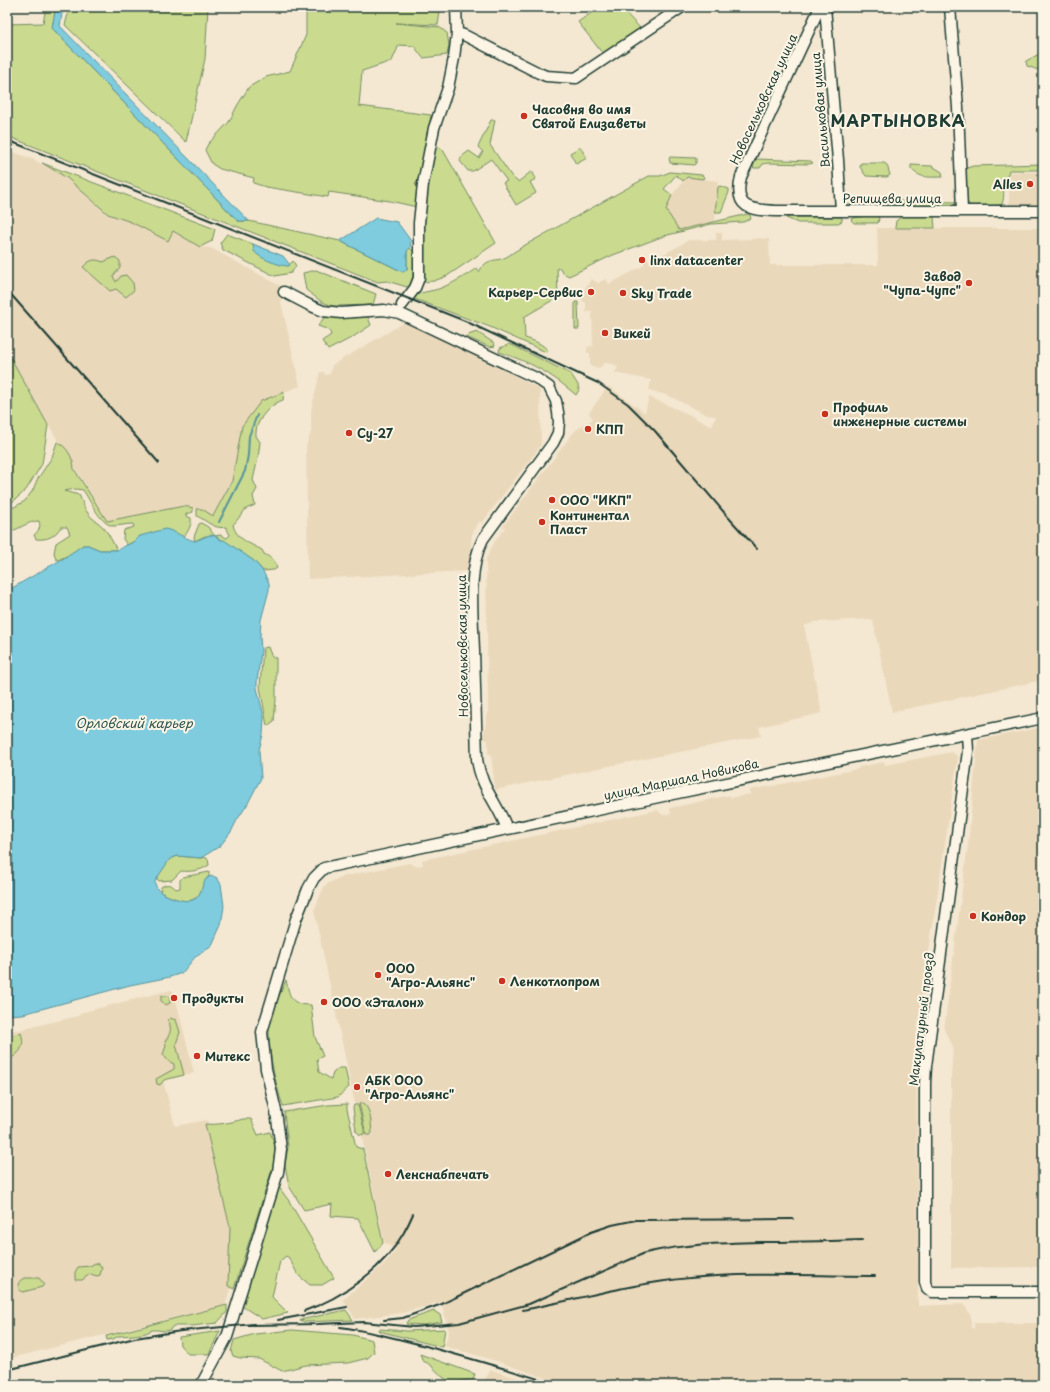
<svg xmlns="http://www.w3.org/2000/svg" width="1050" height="1392" font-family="'Playpen Sans',sans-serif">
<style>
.built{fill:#ead8bb}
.green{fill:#cada8f;stroke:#748c62}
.water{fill:#7fccdf;stroke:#59939b}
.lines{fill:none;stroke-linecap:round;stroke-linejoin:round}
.stream{stroke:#59939b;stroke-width:2}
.minor-casing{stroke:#1f3d34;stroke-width:13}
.minor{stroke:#fcf5e5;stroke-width:10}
.rail{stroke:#1f3d34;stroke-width:2}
.poi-dot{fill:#c8321e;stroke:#fcf5e5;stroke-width:1.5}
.labels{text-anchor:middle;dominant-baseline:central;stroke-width:4;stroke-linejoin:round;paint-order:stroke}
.street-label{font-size:12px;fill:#1f3d34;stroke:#fcf5e5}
.poi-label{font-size:12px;font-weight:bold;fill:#1f3d34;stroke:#fcf5e5;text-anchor:start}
.water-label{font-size:13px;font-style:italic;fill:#325a56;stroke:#fcf5e5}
.district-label{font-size:16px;font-weight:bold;letter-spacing:1px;fill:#1f3d34;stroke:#fcf5e5}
</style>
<rect width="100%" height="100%" fill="#f4e8d2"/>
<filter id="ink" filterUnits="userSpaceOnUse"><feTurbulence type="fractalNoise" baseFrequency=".025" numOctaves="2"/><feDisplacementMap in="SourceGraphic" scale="8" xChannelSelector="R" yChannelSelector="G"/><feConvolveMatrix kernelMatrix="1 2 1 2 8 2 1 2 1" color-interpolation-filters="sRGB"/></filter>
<g filter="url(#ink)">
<path class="built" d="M7,150l26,9 34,19 41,36 23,8 37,19 5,-10 27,16 11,1 75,41 -6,8 20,89 -39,15 -19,25 -10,55 -19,36 -11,-8h-5l-13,-3 -77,15 -70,-115 -30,-55z
M1009,172h34v34h-34z
M687,177l31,4 -3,40 -36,9 -13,-20 6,-15z
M877,228h166v452l-151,32 -19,-91 -3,-2 -55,3 -11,4 18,87 -63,14 2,9 -157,31 -109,23 -4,-36h-3v-14l-5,-1 5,-28 -2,-152 9,-18 10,-13 -2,-2 66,-88 7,-8 17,-11 -4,-6 19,-27 37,27 4,-16 39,17 24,13 4,-11 -9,-1 -38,-19 -20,-6 2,-10 -37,-7 4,-5 -4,-4 -9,-1 -7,6 -8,-3v-13h-3v-6l6,-1 -1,-34h-6v-9l-7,-5 12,-19 7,4 8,-4 3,5 36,-19 -5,-8 5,-3 5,8 39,-22h27v-7h6v7l33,-1v-1h3l11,1 1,26h108z
M407,321l133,68 1,56 -59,78 -2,-2 -5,7 -3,7 -4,36 -160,8 -2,-133 5,-14v-21l9,-39h4l1,3 5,-1 2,-9z
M1043,727v540l-92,1v-193l2,-29 -9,-16 24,-186 10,-104z
M952,752l6,5 -42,281 2,268 46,-2 7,12v12h3v-5h69v62h-477l-70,-24 -52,-15 5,-14 -8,-30 -39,11 -47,6 -12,-19 42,-37 11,-13 -12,-8 -70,-332 11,-25 16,-8 68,-14 7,3 7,-1 -1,-5 235,-50 6,5h3l5,-1 -1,-6 60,-13 1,3 19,-4v-4l108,-21 1,-2 25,-5 1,3z
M171,990l3,2 20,81 -31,7 12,46 32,-6 25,108 -1,61 -6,16 -218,54v-328l12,-1 59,-14 5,-4z
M491,1370l49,15h-59z"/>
<path class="green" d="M46,7h10l-4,21 186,193h11l91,20 63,31 4,-3v-18l3,-3 4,4 -1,24 -3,9 -3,2 -20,-6 -9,1 -371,-146v-112l36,-1z
M70,7h138l-3,52 -19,83 -121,-117z
M306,7h99l35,5 -2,13 -42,-2 43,4 8,6 2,12 -2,10 -24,3 -9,-12 -15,-1 -7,16 -30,10 -3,35 72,9 -10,63 -6,6 4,5 -2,18 -27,-6 -61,-9 -1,5 -62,-10 -13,-4 1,-5 -34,-9 -8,-5 -7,-14 3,-6 21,-22 8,-16 12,-19 17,-10 24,-6 16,-36z
M600,7h20l21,22 -38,25 -25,-32z
M1039,54l4,1v16h-2l-14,-5 -1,-5z
M491,120h4l-5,25 22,32 6,5 14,-11 4,8 -6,3 6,11 -20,12 -13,-22 4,-2 -16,-22 -18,12h-5l-8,-10 1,-4 8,-6 10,7 4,-6 -5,-5z
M435,144l8,6 53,93 -49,33 -13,5 -12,1v-43l5,-51z
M580,147l7,11 -11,6 -6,-11z
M669,157l27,1v5l-2,2 -24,-2z
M756,159l55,2 2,2 -4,1 -41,-1 -5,1 -3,4h-6l-1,-1z
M42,163l173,66 -3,12 -12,6 -27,-16 -5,10 -37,-19 -23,-8 -41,-36z
M861,163h23l3,2 3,10 -3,2 -21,-1 -6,-9z
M1043,164v6h-34c-1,6 -5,10 -5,16 -1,6 1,14 -3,19l-30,1 -4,-4 -2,-30 2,-4 6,-2z
M911,165l21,1 10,6 1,5c-14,0 -22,2 -32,-8z
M670,172l32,3 2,2 -1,2 -16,-2 -4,4 -7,-6 -12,14 8,6 -6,15 13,20 69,-16 2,1 1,4 -8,3 -32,2 -47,12 -51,19 -44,21 -6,-3 -3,-5h-3l1,29 -34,20 1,21c7,2 19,6 23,13l-2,1 -56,-25 -78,-29c8,-7 19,-6 29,-10 13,-5 24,-12 36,-20l2,4c8,-16 18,-9 29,-16 6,-4 12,-8 19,-12l122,-68h11z
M720,186l9,3v3l-8,20h-6l3,-25z
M895,201l62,1 -1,4 -3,1h-58z
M875,215l4,3 -1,5h-24l-3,-3 2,-2z
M932,215l2,2 1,11h-40l1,-7 6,-5z
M789,217h51l2,1v3l-4,2h-40l-12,-5z
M227,234l26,10 1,7 34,15 5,-5 3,5 -5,7 -16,3 -52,-26 -3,-7z
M115,257l5,4v7l-7,8 3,6 5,-6 5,-1 7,8 1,7 -8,7 -10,-8 -6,2 -27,-24c7,-7 11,-9 20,-5z
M316,270l60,24 -3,11 -40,1 -11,-4 -16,-12 -3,-17z
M575,302h3l1,27h-4z
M367,315l4,10 -18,12 -25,13 -6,-9 9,-6 -2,-5 -11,-4 5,-7 6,-3z
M477,332l17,11 1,3 -5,1 -24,-10 2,-2z
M510,344l61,30 7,11 1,5 -3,5c-27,-23 -44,-32 -77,-43l1,-4z
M7,351l41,74 -6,39 -16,26 -19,17z
M284,392l-1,8c-10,3 -21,14 -25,24 -2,3 -2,9 -2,12l4,6 -2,16 -5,22 4,9 -4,7 2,9 -9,4 -13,16c3,14 18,19 29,25l2,4c7,3 10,7 13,14l-3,2 -11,1 -9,-10 -39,-25h-10l-10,5 -1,-4 5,-13 2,-1 7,4 7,9 5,-1 7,3 3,-3 -4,-8c-11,3 -19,-6 -29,-11v-7h5l11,7 19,-35 10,-55 19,-25z
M57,442c9,3 17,17 17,27l33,52 77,-15 9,2v4l-7,2v2l5,2c1,7 -3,14 -8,20l-43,-2 -7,6 -6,3 -4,-6 1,-9 10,-3 -1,-3c-7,0 -13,2 -20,2 -13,-2 -23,-26 -30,-36l-7,-1 -12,2 15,4c3,5 5,13 8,17 4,7 12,10 17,16 5,6 9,15 13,22h-17l-12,-5h-5l-10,8 -15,7 -2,-1 -2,-6 2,-10 14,-9 -3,-7h-6c-7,10 -13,13 -25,12l-2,-4c5,-5 7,-7 5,-14 -12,0 -21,10 -32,11v-21l18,-10 8,-11 4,-10 15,-23z
M268,647l4,10 4,1v41l-2,22 -7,5 -7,-39 3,-39z
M177,856l24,2 3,-1 4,2 1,6c-8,6 -19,7 -28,6l-9,9 -13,1 -3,-3 11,-17z
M209,872v4c-6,5 -5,10 -9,17 -9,15 -28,5 -40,-1l1,-5c6,-4 10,-3 15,2l4,-1v-8l3,-3z
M286,980c4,18 5,25 25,25l4,32 8,19 -6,3 2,13 12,7 2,-6 6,-5h6l4,19 -11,10 -55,9c-7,-20 -17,-61 -13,-82 2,-15 10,-29 16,-44z
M161,996h7l2,3v4l-4,2 -5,-4z
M170,1018l6,2 4,12 -4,12 8,31 -20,5 -4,5 -3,-1 -1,-5 18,-10v-5l-6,-3 -5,-7 3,-8 -1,-5c6,-8 7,-12 3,-21z
M21,1033c5,14 -2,22 -14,27v-23z
M359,1103h4c8,6 8,20 9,30l-2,2h-4z
M347,1104v5l9,38 7,2 20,94 -8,9 -17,-34 -27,-2 1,-12 -28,6 -15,-24 -4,-21 3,-18 -4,-35 44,-7z
M354,1105h4l6,24v5l-4,1 -4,-4 -3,-23z
M243,1119h8l7,16 12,-3 5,13 -1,18 -40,126 -6,-3 2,-59 -25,-103c13,1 25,-1 38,-5z
M278,1186l11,15 45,77 -12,7h-12l-12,-10 -9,-17 -3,-2 -6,5 -8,36 16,16 -26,6 -20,-13 20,-70z
M95,1263l4,1 3,4 -2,7 -3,1 -7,-2 -8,6h-7v-8l3,-5 12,-1z
M24,1278h15l5,6 -2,3 -19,5 -4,-2c-2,-7 0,-9 5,-12z
M227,1305v7l-10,11 -25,3h-19l-3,4 -6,1 -6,-1h-6l-6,3 -11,2 -16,1 -6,3 -6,1 -1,-4z
M346,1310l7,10 -49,2 -4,-2z
M434,1311l6,4 2,7 -18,3 -18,-1 2,-4z
M379,1329l28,2 38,-2 -3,18 -63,-16z
M292,1330l61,5 19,5 2,12 -6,6 -20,5 -42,2 -24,6 -23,-12 -19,-1 -7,-2 -2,-5 3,-11 21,-6z
M220,1331l-11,23h-21l-8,-9 -1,-8z
M420,1354l55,20 -2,6c-6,-1 -12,2 -19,2 -12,0 -19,-17 -31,-21z"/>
<path class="water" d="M56,7h7l-3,19 189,195h-11l-186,-193z
M376,218l21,4 14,19 -1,7 -3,3v18l-4,3 -63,-31z
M253,244l30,12 7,9 -2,1c-8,0 -30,-8 -34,-15 -1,-2 0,-4 -1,-7z
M165,529c11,2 18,9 30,12l15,-6 5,1 6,4h3l30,21 8,9 7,13v7l-8,30 -1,16 1,15 -4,31v6l7,29 -1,18 -4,15 2,28 -14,27 -10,15 -6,12 -11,14 -19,12 -24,-2 -7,3 -15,22c0,7 4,11 11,14 46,20 28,-18 47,-19l4,2 4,6 3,22 -3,19 -9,20 -16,11 -14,17 -12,4 -40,8 -107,29 -16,1v-424l57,-33 19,-13h5l12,5h17l16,-8 7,-6z"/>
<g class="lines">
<path class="stream" d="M219,522l26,-51 3,-16 1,-19 8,-21"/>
<g class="minor-casing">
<path id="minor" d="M820,7l-79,170c-8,33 11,33 37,34h265
M825,7l13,153 3,51
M950,7l8,100 4,104
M457,33l7,2 75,38 7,3 30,2 106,-71
M284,292l25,13 14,6 18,2 43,-3 15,3 137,65 13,9 7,14 2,11 1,10 -1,11 -5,10 -70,96c-16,31 -10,78 -9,112 1,36 2,72 3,108 4,30 21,44 30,70
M402,305l13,-17 4,-10v-55l4,-39 11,-56 14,-40 6,-30 3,-25 -1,-26
M967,734l1,17 -42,315 -1,17v199l2,6 5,4h111
M201,1385l26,-48 51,-165 3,-23 -5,-38 -10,-42 -4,-37 34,-113 12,-30 6,-11 10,-10 344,-73 375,-77"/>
</g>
<use href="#minor" class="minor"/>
<path class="rail" d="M7,140l458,181 133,62 30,21 27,27 73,86 29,32
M7,290l152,173
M523,1310c56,-11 111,-27 167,-32 61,-6 124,-2 185,-2
M304,1311c38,-13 79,-42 99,-77 4,-7 7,-13 10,-20
M278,1320l69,-13
M384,1320l19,-2 39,-14 149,-72 21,-7 24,-5 157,-1
M248,1325l70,-1 46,-2 50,5 45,-4 70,-19 116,-51c38,-9 77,-10 116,-11 34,0 68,-1 101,-2
M340,1327c30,4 59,12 89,20 43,12 86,24 128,38
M7,1370l128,-32 46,-7 73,-7"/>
</g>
</g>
<g class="poi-dot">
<circle cx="524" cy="116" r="4"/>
<circle cx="1030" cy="184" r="4"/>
<circle cx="642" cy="260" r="4"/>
<circle cx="969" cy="283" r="4"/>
<circle cx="591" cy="292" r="4"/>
<circle cx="623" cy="293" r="4"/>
<circle cx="605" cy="333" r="4"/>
<circle cx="825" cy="414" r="4"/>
<circle cx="588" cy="429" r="4"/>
<circle cx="349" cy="433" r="4"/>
<circle cx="552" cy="500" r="4"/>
<circle cx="542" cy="522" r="4"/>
<circle cx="973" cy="916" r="4"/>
<circle cx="378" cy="975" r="4"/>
<circle cx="502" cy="981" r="4"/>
<circle cx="174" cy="998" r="4"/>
<circle cx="324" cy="1002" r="4"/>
<circle cx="197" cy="1056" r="4"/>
<circle cx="357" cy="1087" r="4"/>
<circle cx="388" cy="1174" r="4"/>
</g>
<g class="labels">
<g class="street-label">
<text transform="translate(763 99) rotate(-65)">Новосельковская улица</text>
<text transform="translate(820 110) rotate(-95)">Васильковая улица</text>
<text x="892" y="198">Репищева улица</text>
<text transform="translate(462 646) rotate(-91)">Новосельковская улица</text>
<text transform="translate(681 779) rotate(-12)">улица Маршала Новикова</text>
<text transform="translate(921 1019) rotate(-83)">Макулатурный проезд</text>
</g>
<g class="poi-label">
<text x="532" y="109">Часовня во имя<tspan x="532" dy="14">Святой Елизаветы</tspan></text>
<text x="1022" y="184" text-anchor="end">Alles</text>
<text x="650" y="260">linx datacenter</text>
<text x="961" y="276" text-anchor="end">Завод<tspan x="961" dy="14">"Чупа-Чупс"</tspan></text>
<text x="583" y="292" text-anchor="end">Карьер-Сервис</text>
<text x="631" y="293">Sky Trade</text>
<text x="613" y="333">Викей</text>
<text x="833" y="407">Профиль<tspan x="833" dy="14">инженерные системы</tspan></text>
<text x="596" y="429">КПП</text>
<text x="357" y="433">Су-27</text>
<text x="560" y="500">ООО "ИКП"</text>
<text x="550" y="515">Континентал<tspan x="550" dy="14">Пласт</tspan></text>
<text x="981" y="916">Кондор</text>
<text x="386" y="968">ООО<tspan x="386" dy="14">"Агро-Альянс"</tspan></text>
<text x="510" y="981">Ленкотлопром</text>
<text x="182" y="998">Продукты</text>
<text x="332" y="1002">ООО «Эталон»</text>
<text x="205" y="1056">Митекс</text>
<text x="365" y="1080">АБК ООО<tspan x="365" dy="14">"Агро-Альянс"</tspan></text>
<text x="396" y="1174">Ленснабпечать</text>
</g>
<g class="water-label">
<text x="134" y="722">Орловский карьер</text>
</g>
<g class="district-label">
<text x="898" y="120">МАРТЫНОВКА</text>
</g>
</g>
<rect width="1050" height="1392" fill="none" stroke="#fcf5e5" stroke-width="24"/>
<rect x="12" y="12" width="1026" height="1368" fill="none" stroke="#1f3d34" stroke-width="1.5" filter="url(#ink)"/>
</svg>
